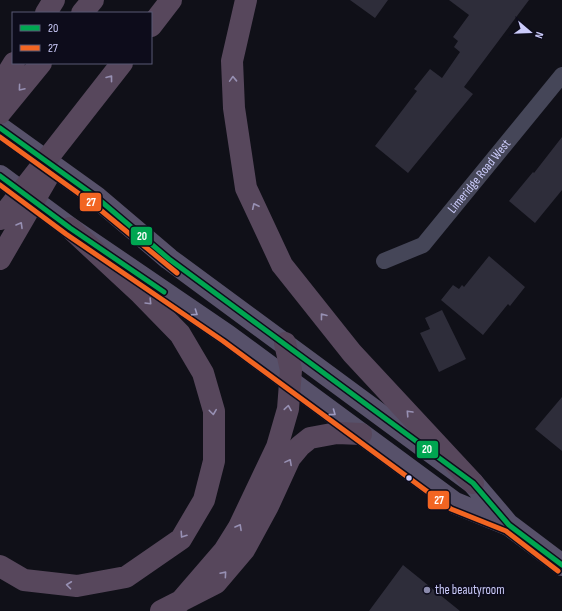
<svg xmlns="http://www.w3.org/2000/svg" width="562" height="611" font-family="'Sofia Sans Condensed',sans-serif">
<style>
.building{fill:#2e2d3a}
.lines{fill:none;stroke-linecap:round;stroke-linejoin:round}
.street{stroke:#454658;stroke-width:16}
.primary{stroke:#57516a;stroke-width:22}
.highway{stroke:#57475c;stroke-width:22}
.bus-1-casing{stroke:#0d0c1b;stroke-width:8}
.bus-2-casing{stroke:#0d0c1b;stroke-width:8}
.bus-1{stroke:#00a651;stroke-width:5}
.bus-2{stroke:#f26522;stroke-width:5}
.oneway{stroke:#9790b3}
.oneway2{stroke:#9d9ac0}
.bus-dot{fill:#cbcbfa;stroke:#0d0c1b;stroke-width:1.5}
.poi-dot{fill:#8a8aab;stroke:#0d0c1b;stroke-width:1.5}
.labels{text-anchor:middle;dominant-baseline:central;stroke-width:4;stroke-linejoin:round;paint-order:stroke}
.street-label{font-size:13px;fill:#cbcbfa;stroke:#0d0c1b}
.poi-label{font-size:13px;fill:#cbcbfa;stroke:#0d0c1b;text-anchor:start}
.line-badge{stroke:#0d0c1b;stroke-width:1.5}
.badge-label{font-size:11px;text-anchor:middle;font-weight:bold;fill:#fff}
</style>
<rect width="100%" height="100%" fill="#101018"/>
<path class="building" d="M350,0h38l-13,18z
M449,0h80l-65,87 9,7 -65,79 -33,-27 42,-55 -3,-2 16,-20 12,9 18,-26 -6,-5 4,-6 -5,-4 16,-22z
M562,137v53l-27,33 -26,-22 24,-29 1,1z
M489,256l36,31 -15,19 -2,-2 -25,31 -42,-35 12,-15 6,4 3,-4 2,2z
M442,310l24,49 -27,13 -19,-39 10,-4 -5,-11z
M562,397v54l-27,-22z
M403,565l57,46h-91z"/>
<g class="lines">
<path class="street" id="s1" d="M384,261l39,-16 139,-170"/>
<path class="primary" d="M0,128l96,69 73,62 304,224 34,40
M0,176l70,52 157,107 228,168 54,22 53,40"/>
<path class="highway" d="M246,0l-14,61 2,47 12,80 36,77 70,88 121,130
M46,13l8,-13
M82,13l11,-13
M151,26l20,-26
M0,86l14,-23
M0,113l41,-50
M0,219l122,-156
M0,259l50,-86
M0,566l24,14 53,6 49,-9 55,-38 23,-39 10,-39v-50l-11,-38 -23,-39 -39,-40 -71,-66
M180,602l44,-51 15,-24 38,-80 11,-38 3,-39 -6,-27
M161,611l55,-28 28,-33 24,-44 22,-48 10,-12 10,-8 27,-5 24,1"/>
<g class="bus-1-casing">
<path id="bus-1" d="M0,128l96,69 73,62 304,224 36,42 53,40
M0,176l70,52 94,64"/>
</g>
<g class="bus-2-casing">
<path id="bus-2" d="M0,137l92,66 85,70
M0,185l66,49 157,107 228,168 55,22 52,40"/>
</g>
<use href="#bus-1" class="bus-1"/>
<use href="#bus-2" class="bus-2"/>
</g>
<defs><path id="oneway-chevron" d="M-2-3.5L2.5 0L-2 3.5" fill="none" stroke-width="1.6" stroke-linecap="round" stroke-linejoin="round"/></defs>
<g class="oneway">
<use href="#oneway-chevron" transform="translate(110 78) rotate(-52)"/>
<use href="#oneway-chevron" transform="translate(233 79) rotate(-92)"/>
<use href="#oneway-chevron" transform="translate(21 88) rotate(130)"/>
<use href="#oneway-chevron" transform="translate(255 206) rotate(-115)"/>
<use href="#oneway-chevron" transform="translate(20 225) rotate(-60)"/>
<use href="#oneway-chevron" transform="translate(149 302) rotate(46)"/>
<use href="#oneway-chevron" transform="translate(323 316) rotate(-128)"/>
<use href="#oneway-chevron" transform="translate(288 408) rotate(-81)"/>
<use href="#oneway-chevron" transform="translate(213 412) rotate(83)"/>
<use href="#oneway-chevron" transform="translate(409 413) rotate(-133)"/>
<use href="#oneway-chevron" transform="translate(289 462) rotate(-62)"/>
<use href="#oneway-chevron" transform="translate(239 527) rotate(-61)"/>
<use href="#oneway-chevron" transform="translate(183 535) rotate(124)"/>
<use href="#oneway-chevron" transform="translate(224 574) rotate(-49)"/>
<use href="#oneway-chevron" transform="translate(69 585) rotate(-173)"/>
</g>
<g class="oneway2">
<use href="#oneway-chevron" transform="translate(195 313) rotate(34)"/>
<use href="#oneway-chevron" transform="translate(333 413) rotate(36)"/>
</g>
<circle class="bus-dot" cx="409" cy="478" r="3.5"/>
<circle class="poi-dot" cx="427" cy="590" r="4"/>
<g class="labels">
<g class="street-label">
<text stroke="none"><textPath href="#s1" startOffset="131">Limeridge Road West</textPath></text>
</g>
<g class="poi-label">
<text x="435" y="590">the beautyroom</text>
</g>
</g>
<g class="line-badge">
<rect x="79" y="192" width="23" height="20" rx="4" fill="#f26522"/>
<rect x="130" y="226" width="23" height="20" rx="4" fill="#00a651"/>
<rect x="416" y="440" width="23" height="19" rx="4" fill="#00a651"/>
<rect x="427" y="490" width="23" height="20" rx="4" fill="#f26522"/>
</g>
<g class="badge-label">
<text x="91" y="206">27</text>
<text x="142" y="240">20</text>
<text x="427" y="453">20</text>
<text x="439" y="504">27</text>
</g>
<rect x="12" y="12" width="140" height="52" fill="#0d0c1b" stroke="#595874"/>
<rect x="20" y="25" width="20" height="6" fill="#00a651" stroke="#595874"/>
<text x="48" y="32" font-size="12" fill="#cbcbfa">20</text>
<rect x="20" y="45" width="20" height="6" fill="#f26522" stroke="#595874"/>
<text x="48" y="52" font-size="12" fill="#cbcbfa">27</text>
<g transform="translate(530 32) rotate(109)" stroke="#0d0c1b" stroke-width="3" paint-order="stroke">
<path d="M0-3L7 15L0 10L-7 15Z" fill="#cbcbfa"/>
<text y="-6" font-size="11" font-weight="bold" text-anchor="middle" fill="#cbcbfa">N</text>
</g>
</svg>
